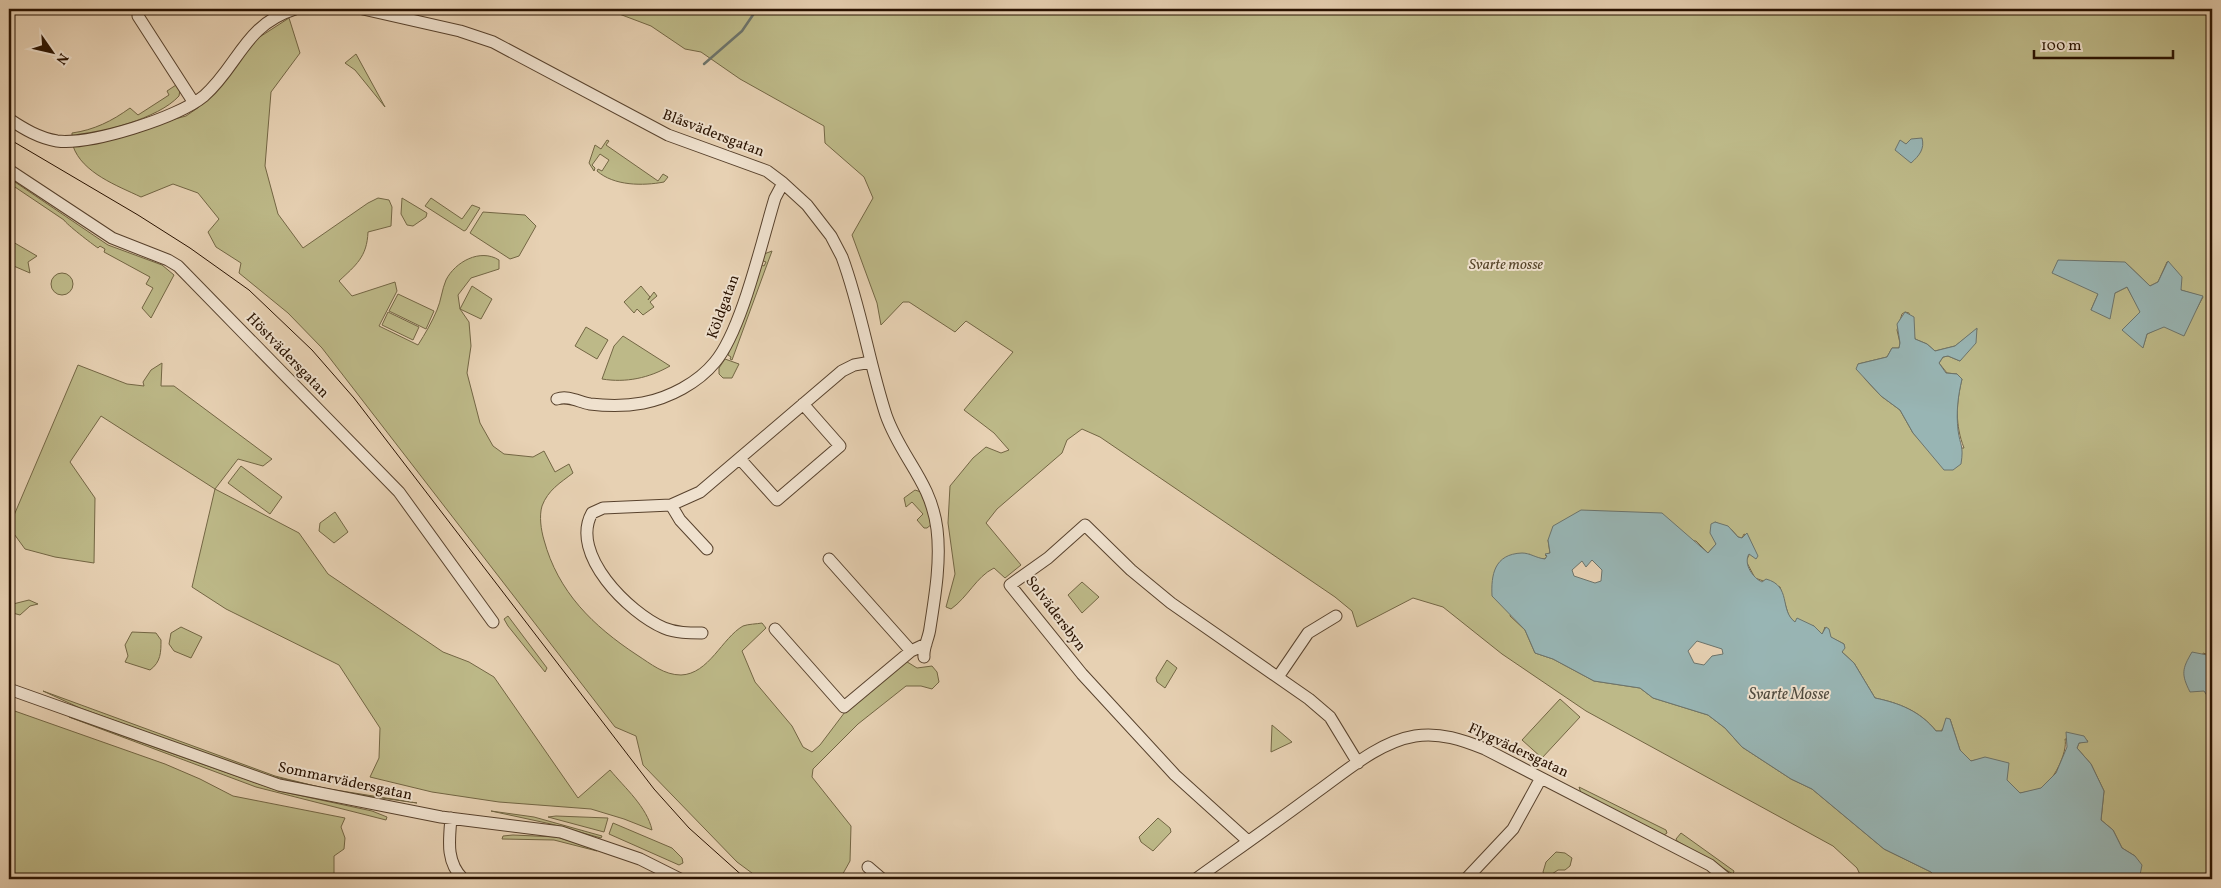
<svg xmlns="http://www.w3.org/2000/svg" width="2221" height="888" font-family="Vollkorn,serif">
<style>
.green{fill:#bdb988;stroke:#736644;fill-rule:evenodd}
.water{fill:#98b5b4;stroke:#6c746c;fill-rule:evenodd}
.lines{fill:none;stroke-linecap:round;stroke-linejoin:round}
.stream{stroke:#6c746c;stroke-width:2.5}
.minor-casing{stroke:#58422d;stroke-width:13}
.minor{stroke:#efe1ce;stroke-width:11}
.tram{stroke:#291200;stroke-width:1}
.labels{text-anchor:middle;dominant-baseline:central;stroke-width:4;stroke-linejoin:round;paint-order:stroke}
.street-label{font-size:15px;fill:#291200;stroke:#efe1ce}
.park-label{font-size:15px;font-style:italic;fill:#554429;stroke:#efe1ce}
.water-label{font-size:16px;font-style:italic;fill:#504b3f;stroke:#efe1ce}
</style>
<rect width="100%" height="100%" fill="#e7d1b3"/>
<filter id="stains"><feTurbulence type="fractalNoise" baseFrequency=".004" numOctaves="4"/><feColorMatrix values="0 0 0 0 .2 0 0 0 0 .09 0 0 0 0 .02 0 0 0 .5 -.17"/></filter>
<radialGradient id="worn" r=".72"><stop offset=".6" stop-color="#630" stop-opacity="0"/><stop offset="1" stop-color="#630" stop-opacity=".3"/></radialGradient>
<path class="green" d="M606,9h1606v647l-9,-3 1,37 8,13v176h-51l-1,-3 -20,-1 -5,-19 -13,-8 -9,-18 -12,-10 3,-29 -13,-27 -14,-16 2,-5 9,-2 -23,-2c3,13 -12,44 -25,50 -6,2 -14,3 -20,4l-35,-35 -14,3 -11,-11 -10,-31 -9,12h-5c-16,-20 -37,-28 -61,-33l-21,-35 -12,-11 2,-8 -14,-7 -5,-10 -3,8 -8,-9 -19,-4 -6,-5 -9,-30 -25,-9 -9,-17 7,-14 -5,-11 -4,-2 -2,4 -4,-1 -6,-7 -17,-8 1,22 -8,9 -12,-12 -148,-1 2,13 -5,2 2,1 -2,3 -9,-1 -7,-4 -19,62 15,14 10,23 18,6 41,22 46,7 13,10 55,17 17,13 17,19 49,32 21,10 72,60 47,23 7,7h-76l-5,-11 -24,-22 -247,-135 -84,-57 -59,-47 -30,-9 -56,29 -5,-16 -17,-14 -235,-160 -18,-8 -15,11 -5,13 -65,56 -11,14 35,42 -16,13 -11,-10c-18,9 -26,29 -43,41l-5,-2 9,-33 -7,-51 2,-37 23,-28 13,-11 15,6 8,-3 -15,-17 -30,-23 49,-58 -47,-31 -11,11 -46,-30h-6l-22,23 -4,-22 -25,-68 21,-37 -9,-21 -39,-34 -1,-17 -84,-47 -39,-27 -16,-3 -34,-23zM2125,262l25,24 8,-4 9,-20 14,28 22,7 -7,13 -49,24 -4,13 -2,-35 -14,-25 -12,6 -24,17 7,-16zM1905,312l4,1 6,26 12,5 8,7 20,-5 22,-17 -17,32 -12,-5 -5,1 -4,6 8,10 10,1 5,5c-6,24 -7,46 2,69l-36,1 -15,-16 -13,-23 -19,-14 -16,-17 -7,-15 29,-7 5,-9h7l1,-5 -3,-13 5,-16z
M289,18l11,35 -29,39 -6,74 13,48 25,34 65,-45 10,-5 11,2 3,7 -1,19 -23,6c-1,25 -12,33 -29,49l13,15 43,-14 2,9 -18,35 39,19c7,-11 14,-23 19,-35 4,-9 5,-21 9,-30 9,-18 34,-32 53,-20v9l-28,9 -13,17 2,14 9,13 2,24 -4,27 13,50 13,23 11,8 29,3 11,-6 11,21 14,-8 4,9c-13,10 -25,17 -31,33 -3,10 -1,24 2,34 14,52 49,86 93,115 14,9 27,20 44,20 28,-1 41,-37 62,-49 5,-2 14,-2 19,-3l4,5 -24,23 13,31 37,44 11,21 9,5 8,-7 28,-37 56,-48 13,8 15,-2 5,6 2,10 -7,7 -11,-3h-15l-48,38 -45,45 -1,8 39,49 -1,35 -10,18h-80l-23,-17 -94,-97 -7,-29 -21,-9 -293,-379 -34,-35 -49,-40 2,-10 -25,-16 -8,-15 11,-13 -21,-26 -25,-9 -32,13c-23,-11 -59,-24 -68,-51l113,-30 13,-9 56,-67z
M356,54l29,53 -30,-37 -10,-7z
M176,85l4,5 -1,6c-21,23 -77,36 -107,41v-4c22,-3 40,-12 58,-25l8,7 31,-20 -2,-4z
M607,140l2,1 -3,4 52,36 5,-7 5,3 -4,5c-21,4 -50,4 -67,-11l1,-2 4,2 7,-11 -9,-6 -8,11 3,3 -1,3 -5,-8 6,-18 6,4z
M9,178l99,67 54,20 12,10 -23,43 -9,-10 11,-20 -7,-4 4,-7 -46,-25 1,-3 -5,-3 -2,2c-6,-4 -32,-24 -34,-28l-55,-37z
M402,198l25,15 -1,4 -13,9 -6,-1 -6,-11z
M431,198l31,21 10,-14 8,3 -14,22 -2,1 -39,-25z
M483,212l42,3 11,11 -17,30 -9,3 -40,-26z
M13,242l24,14 -9,6 2,11 -21,-9c0,-8 4,-11 4,-22z
M772,251l-40,109 -2,-1 1,-2 -3,-2 32,-91 4,2 2,-4 -5,-2 3,-6z
M51 284a11 11 0 1 1 22 0a11 11 0 1 1-22 0Z
M472,286l20,13 -11,20 -21,-10z
M641,286l9,11 -2,3 6,-8 3,4 -7,6 4,5 -11,8 -6,-6 -3,4 -10,-11z
M398,294l36,17 -8,18 -37,-18z
M388,312l31,15 -6,13 -31,-15z
M586,327l22,13 -11,19 -22,-13z
M623,336l47,30c-21,12 -44,17 -68,13l12,-33z
M725,359l14,5 -7,14h-9l-4,-4v-6z
M162,363l-1,23h13l98,73 -9,7 -25,-7 -23,30 84,44 29,41 115,78 26,10 25,15 84,121 32,-28c15,18 37,37 42,60l-28,-11 -33,-10 -92,-7 -67,-10 -62,-15 9,-19 1,-30 -41,-63 -113,-56 -34,-22 23,-98 -114,-73 -31,46 25,36 -1,65 -39,-6 -30,-8 -16,-22 69,-162 49,19 17,2 -1,-4 8,-12z
M241,466l41,31 -12,17 -42,-31z
M915,490l9,3 8,31 -5,4h-3l-7,-8 6,-6 -11,-12 -6,5 -2,-9z
M335,512l13,20 -14,11 -15,-12 1,-8z
M1082,582l17,15 -17,16 -14,-18z
M29,600l9,4 -8,2 -10,9 -11,-3v-7z
M508,616l39,52 -2,4 -37,-46 -4,-7z
M181,627l21,10 -11,21 -17,-7 -5,-7 2,-11z
M132,632l24,1 5,7c0,12 0,22 -11,30l-25,-8 3,-6 -3,-11z
M1167,660l10,8 -12,20 -8,-6 -1,-4z
M43,691l232,85 48,12 94,15 -71,-10 -84,-19 -182,-66z
M1560,699l20,18 -38,41 -20,-18z
M9,709l156,55 35,15 33,17 112,22 -4,9 4,11 -1,11 -10,7v23h-325z
M69,717l210,74 93,20 15,6 -1,3 -130,-33z
M1272,725l20,17 -21,10z
M1579,787l87,43 1,3 -3,2 -83,-42z
M491,811l43,6 68,19 -1,2 -50,-14z
M556,816l52,2 -4,14 -56,-15z
M1158,818l12,10 1,4 -18,19 -12,-9 -2,-5z
M613,823l59,25 10,10 1,5 -4,2 -70,-31z
M1681,833l53,38 -1,3 -56,-33 -1,-2z
M513,835l44,2 41,13 -1,1 -43,-11 -52,-1 1,-3z
M1556,852l9,1 7,5 -2,8 -5,4h-7l-9,6 -3,-1v4l-3,-7 3,-10z"/>
<path class="water" d="M1922,138c3,11 -3,18 -11,25l-16,-13 5,-10 6,4 5,-5z
M2058,260l67,2 25,24 8,-4 10,-21 14,16 -1,13 22,6 -19,40 -20,-9 -17,7 -4,14 -21,-18 18,-18 -13,-25 -12,6 -5,26 -19,-9 7,-16 -46,-21z
M1905,312l9,5 1,22 12,5 8,7 20,-5 22,-18 -1,15 -16,18 -12,-5 -5,1 -4,6 7,10 11,1 5,5c-4,17 -6,33 -4,51 2,16 6,15 3,34l-8,6h-9l-31,-37 -13,-23 -19,-14 -25,-27 2,-5 29,-7 5,-9h7l1,-5 -3,-19z
M1581,510l81,3 46,40 8,-9 -6,-11 1,-9 4,-2 13,4 10,11 4,1 5,-5 11,23 -2,3 -7,-5c-6,10 4,24 13,28l4,-3c26,7 13,31 29,43l2,-4 17,8 8,8 4,-7 3,2 2,8 13,7 1,4 -3,4 12,11 21,35c24,5 45,13 61,33h6l4,-13 4,1 10,31 11,11 14,-4 24,6 -2,17 13,13 21,-5 15,-15 11,-26 -1,-15 18,4 4,6 -9,1 -2,5 14,16 13,27 -3,29 12,10 9,18 13,8 7,9 -2,10 21,1v3h-223l-7,-7 -47,-23 -72,-60 -21,-10 -49,-32 -17,-19 -17,-13 -55,-17 -13,-10 -46,-7 -41,-22 -18,-6 -10,-23 -33,-34c-1,-21 2,-42 30,-43 8,0 14,5 23,6l2,-3 -2,-2 5,-1 -2,-13 5,-14zM1592,560l10,10 -1,11 -6,2 -21,-7 -2,-6 10,-9 4,6zM1697,641l25,8 1,5 -11,2 -8,9 -10,-2 -6,-12z
M2192,652l20,4v47l-8,-12 -14,1c-9,-18 -8,-23 2,-40z"/>
<g class="lines">
<path class="stream" d="M704,64l38,-33 15,-22"/>
<g class="minor-casing">
<path id="minor" d="M363,9l97,22 33,11 175,93 99,36 16,12 24,22 24,31 11,21c19,51 27,106 44,158 15,43 45,66 51,114 4,32 -2,67 -7,99 -1,10 -7,19 -6,29
M138,16l56,87
M9,119c15,10 30,19 48,22 34,4 120,-23 147,-45 35,-31 40,-71 91,-87
M9,170l103,68 56,22 10,6 221,226 94,130
M557,399c11,-4 22,3 33,5 17,2 37,2 53,-1 26,-5 55,-20 72,-41 27,-32 47,-122 60,-164l8,-15
M740,459l37,41 63,-54 -37,-42
M671,505l9,15 27,29
M829,559l82,92
M775,629l69,78 67,-56 15,-7
M702,633c-13,0 -26,0 -38,-5 -35,-15 -95,-74 -72,-115l11,-5 68,-3 29,-13 142,-121 12,-6 17,-3
M1278,677l30,-44 28,-17
M9,689l270,96 162,32 120,15 79,27 40,20
M451,818c-2,23 -5,44 12,61
M1248,841l-73,-66 -93,-101 -72,-89 38,-27 37,-33 46,45 40,33 138,96 21,18 28,46
M868,867l14,12
M1196,879c39,-28 79,-56 118,-85 30,-21 64,-52 101,-58 25,-4 48,4 70,13l225,116 17,14
M1466,879l47,-50 28,-51"/>
</g>
<use href="#minor" class="minor"/>
<path class="tram" d="M9,139l129,76 52,33 59,42 63,60 42,48 300,391 35,39 57,51"/>
</g>
<g class="labels">
<g class="street-label">
<text transform="translate(713 134) rotate(21)">Blåsvädersgatan</text>
<text transform="translate(724 307) rotate(-70)">Köldgatan</text>
<text transform="translate(287 356) rotate(46)">Höstvädersgatan</text>
<text transform="translate(1055 614) rotate(53)">Solvädersbyn</text>
<text transform="translate(1518 751) rotate(25)">Flygvädersgatan</text>
<text transform="translate(345 782) rotate(12)">Sommarvädersgatan</text>
</g>
<g class="park-label">
<text x="1506" y="265">Svarte mosse</text>
</g>
<g class="water-label">
<text x="1789" y="695">Svarte Mosse</text>
</g>
</g>
<rect width="2221" height="888" fill="none" stroke="#e7d1b3" stroke-width="30"/>
<rect x="10" y="10" width="2201" height="868" fill="none" stroke="#291200" stroke-width="2.5"/>
<rect x="15" y="15" width="2191" height="858" fill="none" stroke="#291200"/>
<g transform="translate(52 52) rotate(124)" stroke="#efe1ce" stroke-width="4" paint-order="stroke">
<path d="M0-4L9 19L0 12L-9 19Z" fill="#291200"/>
<text y="-8" font-size="14" font-weight="bold" text-anchor="middle" fill="#291200">N</text>
</g>
<path d="M2034 50v8h139v-8" fill="none" stroke="#291200" stroke-width="2.5"/>
<text x="2041" y="50" font-size="15" fill="#291200" stroke="#efe1ce" stroke-width="4" paint-order="stroke">100 m</text>
<rect width="100%" height="100%" filter="url(#stains)"/>
<rect width="100%" height="100%" fill="url(#worn)"/>
</svg>
